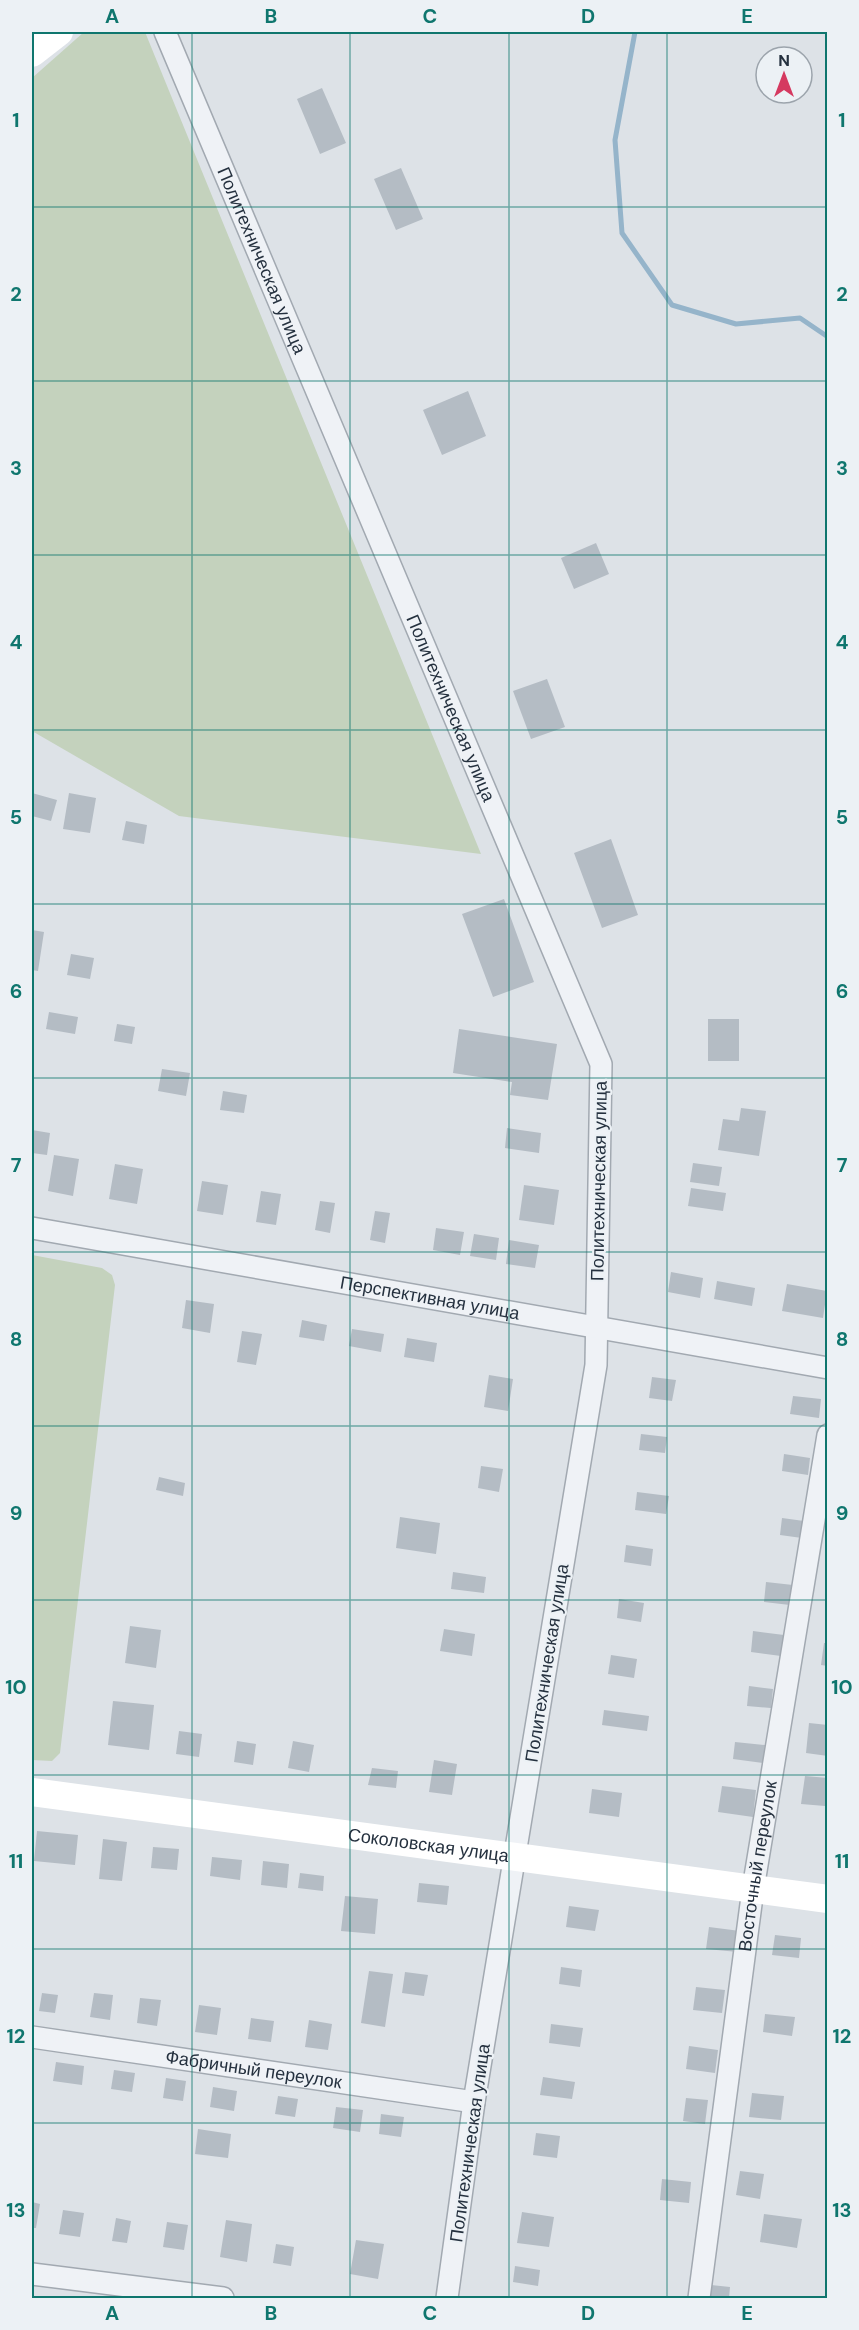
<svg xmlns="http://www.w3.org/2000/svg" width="859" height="2330" font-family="'DM Sans',sans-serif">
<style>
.green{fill:#c4d2bd}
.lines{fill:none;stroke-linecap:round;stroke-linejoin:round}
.stream{stroke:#95b4ca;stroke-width:5}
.building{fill:#b4bcc4}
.street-casing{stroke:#a2a9b1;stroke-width:24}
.street{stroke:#eff2f6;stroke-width:21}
.secondary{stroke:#fff;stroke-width:28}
.grid{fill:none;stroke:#0f766e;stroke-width:1.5;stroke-opacity:0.55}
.labels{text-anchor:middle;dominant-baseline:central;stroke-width:4.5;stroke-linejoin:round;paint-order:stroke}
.street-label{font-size:18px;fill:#25313f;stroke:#ecf1f5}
.neatline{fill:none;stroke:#0f766e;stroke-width:2}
.grid-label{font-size:20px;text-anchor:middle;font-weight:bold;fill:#0f766e}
</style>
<rect width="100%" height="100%" fill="#dde2e7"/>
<path class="green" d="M84,32h61l336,822 -302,-38 -147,-85v-653z
M32,1255l70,13 10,7 3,10 -55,468 -8,8 -20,-1z"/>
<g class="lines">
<path class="stream" d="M635,32l-20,108 7,93 50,72 64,19 64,-6 28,19"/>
</g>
<path class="building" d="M322,88l24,55 -26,11 -23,-55z
M401,168l22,51 -27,11 -22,-51z
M468,391l18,45 -44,19 -19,-45z
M596,543l13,31 -35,15 -13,-31z
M547,679l18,48 -34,12 -18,-48z
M32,793l25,7 -6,21 -19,-5z
M69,793l27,5 -6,35 -27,-4z
M126,821l21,4 -3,19 -22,-4z
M611,839l27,76 -36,13 -28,-75z
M504,899l30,83 -41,15 -31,-83z
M32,930l12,2 -6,39 -6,-1z
M71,954l23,4 -4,21 -23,-4z
M49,1012l29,5 -3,17 -29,-5z
M708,1019h31v42h-31z
M117,1024l18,3 -3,17 -18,-3z
M459,1029l98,15 -9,56 -38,-5 2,-13 -59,-9z
M162,1069l28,4 -4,23 -28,-5z
M223,1091l24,4 -3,18 -24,-3z
M741,1108l25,3 -7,45 -41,-6 5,-31 16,2z
M507,1128l34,5 -2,20 -34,-5z
M32,1130l18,3 -3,22 -15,-2z
M54,1155l25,4 -6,37 -25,-5z
M693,1163l29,4 -3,19 -29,-4z
M115,1164l28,5 -6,35 -28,-5z
M202,1181l26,4 -5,30 -26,-4z
M524,1185l35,5 -5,35 -35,-5z
M691,1188l35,5 -3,18 -35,-5z
M261,1191l20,3 -5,31 -20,-3z
M320,1201l15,2 -5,30 -15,-3z
M375,1211l15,2 -5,30 -15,-3z
M436,1228l28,4 -4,23 -27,-5z
M474,1234l25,4 -3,22 -26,-4z
M509,1240l30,5 -4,23 -29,-4z
M671,1272l32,6 -3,20 -32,-6z
M717,1281l38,7 -3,18 -38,-7z
M787,1284l40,7 -4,27 -41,-7z
M186,1300l28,4 -4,29 -28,-5z
M302,1320l25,5 -3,16 -25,-4z
M352,1329l32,5 -3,18 -32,-6z
M242,1331l20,3 -6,31 -19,-3z
M407,1338l30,5 -3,19 -30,-5z
M489,1375l24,4 -5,32 -24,-4z
M652,1377l24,3 -4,21 -23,-3z
M793,1396l28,3 -2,19 -29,-4z
M641,1434l26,3 -2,16 -26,-3z
M784,1454l26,4 -2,17 -26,-4z
M481,1466l22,3 -4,23 -21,-4z
M159,1477l26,6 -2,13 -27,-6z
M637,1492l32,4 -3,18 -31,-4z
M400,1517l40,6 -4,31 -40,-6z
M782,1518l22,3 -2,17 -22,-3z
M626,1545l27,4 -2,17 -27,-4z
M453,1572l33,5 -2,16 -33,-4z
M766,1582l27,3 -3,20 -26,-3z
M619,1599l25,4 -3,19 -24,-4z
M130,1626l31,4 -5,38 -31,-5z
M444,1629l31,5 -3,22 -32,-5z
M753,1631l31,4 -3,21 -30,-4z
M824,1643h4v23l-7,-1z
M611,1655l26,4 -3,19 -26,-4z
M749,1686l24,3 -2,19 -24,-2z
M113,1701l41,4 -5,45 -41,-5z
M604,1710l45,6 -2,15 -45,-6z
M809,1723l19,2v31l-22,-3z
M179,1731l23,3 -3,23 -23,-3z
M237,1741l19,3 -3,21 -19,-3z
M293,1741l21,4 -5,27 -21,-4z
M735,1742l30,3 -2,18 -30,-4z
M434,1760l23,4 -5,31 -23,-3z
M372,1768l26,3 -2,17 -28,-3z
M805,1776l23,2 -3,28 -24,-2z
M722,1786l34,4 -3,27 -35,-5z
M592,1789l30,4 -3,24 -30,-4z
M37,1831l41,4 -3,30 -41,-4z
M103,1839l24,3 -5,39 -23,-2z
M153,1847l26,2 -2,21 -26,-2z
M212,1857l30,3 -2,20 -30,-4z
M263,1861l26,3 -2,24 -26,-3z
M300,1873l24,3 -1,15 -25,-3z
M419,1883l30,3 -2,19 -30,-3z
M345,1896l33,3 -3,35 -34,-3z
M569,1906l30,4 -4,21 -29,-4z
M709,1927l31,4 -2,21 -32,-3z
M775,1935l26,3 -2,20 -27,-3z
M561,1967l21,3 -2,17 -21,-3z
M369,1971l24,3 -8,53 -24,-4z
M405,1972l23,3 -4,21 -22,-3z
M696,1987l29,3 -3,23 -29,-3z
M42,1993l16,2 -3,18 -16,-2z
M94,1993l19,2 -3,25 -20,-3z
M140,1998l21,2 -4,26 -20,-3z
M199,2005l22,3 -4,27 -22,-3z
M765,2014l30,3 -3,19 -29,-4z
M251,2018l23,3 -3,21 -23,-3z
M309,2020l23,4 -4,26 -23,-3z
M551,2024l32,4 -3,19 -31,-4z
M689,2046l29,4 -3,23 -29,-4z
M56,2062l28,4 -2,19 -29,-4z
M114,2070l21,3 -3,19 -21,-3z
M543,2077l32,5 -3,17 -32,-4z
M166,2078l20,3 -3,20 -20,-3z
M213,2087l24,4 -3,20 -24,-4z
M752,2093l32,3 -3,24 -32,-3z
M278,2096l20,3 -3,18 -20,-3z
M686,2098l22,2 -3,24 -22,-3z
M336,2107l27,3 -3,22 -27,-4z
M381,2114l23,3 -3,20 -22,-3z
M198,2129l33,5 -3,24 -33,-4z
M536,2133l24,3 -3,22 -24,-3z
M740,2171l24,3 -4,25 -24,-4z
M662,2179l29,3 -2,21 -29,-3z
M32,2202l8,2 -4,24h-4z
M63,2210l21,3 -4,24 -21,-3z
M522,2212l32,5 -5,30 -32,-4z
M764,2214l38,5 -5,29 -37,-6z
M116,2218l15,3 -4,22 -15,-2z
M226,2220l26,4 -5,38 -27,-5z
M167,2222l21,3 -4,25 -21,-3z
M356,2240l28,4 -6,35 -28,-5z
M276,2244l18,3 -3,19 -18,-3z
M515,2266l25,4 -2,16 -25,-4z
M711,2285l19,2 -1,11h-20z"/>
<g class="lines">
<g class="street-casing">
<g id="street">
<path id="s1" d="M165,32l436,1032 -5,301 -122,737 -27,196"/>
<path id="s2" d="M32,1228l796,140"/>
<path id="s3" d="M32,2037l442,65"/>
<path d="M32,2274l191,24"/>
<path id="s4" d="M699,2298l54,-409 75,-454"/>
</g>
</g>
<use href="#street" class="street"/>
<g class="secondary">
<path d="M32,53l27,-21"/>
<path id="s5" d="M32,1792l796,107"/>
</g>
</g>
<path class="grid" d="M192,32v2266M350,32v2266M509,32v2266M667,32v2266M32,207h796M32,381h796M32,555h796M32,730h796M32,904h796M32,1078h796M32,1252h796M32,1426h796M32,1600h796M32,1775h796M32,1949h796M32,2123h796"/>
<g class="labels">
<g class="street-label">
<text stroke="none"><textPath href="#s1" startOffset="248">Политехническая улица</textPath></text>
<text stroke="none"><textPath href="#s1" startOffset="734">Политехническая улица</textPath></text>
<text transform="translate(599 1181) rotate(-89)">Политехническая улица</text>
<text stroke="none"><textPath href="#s2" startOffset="404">Перспективная улица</textPath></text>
<text transform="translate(547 1663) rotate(-81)">Политехническая улица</text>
<text stroke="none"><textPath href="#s5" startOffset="400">Соколовская улица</textPath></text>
<text stroke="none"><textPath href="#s4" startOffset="436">Восточный переулок</textPath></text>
<text stroke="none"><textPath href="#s3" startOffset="224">Фабричный переулок</textPath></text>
<text transform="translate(470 2143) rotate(-82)">Политехническая улица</text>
</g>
</g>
<rect width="859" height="2330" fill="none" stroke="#ecf1f5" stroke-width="66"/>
<g transform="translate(784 75)"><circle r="28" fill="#ecf1f5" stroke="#9ca4ac" stroke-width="1.5"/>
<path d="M0-4.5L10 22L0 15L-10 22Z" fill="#d53960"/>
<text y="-9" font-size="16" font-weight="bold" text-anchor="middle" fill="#25313f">N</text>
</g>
<rect x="33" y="33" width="793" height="2264" class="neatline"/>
<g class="grid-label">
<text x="112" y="23">A</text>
<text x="271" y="23">B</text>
<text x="430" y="23">C</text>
<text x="588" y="23">D</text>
<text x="747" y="23">E</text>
<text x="16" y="127">1</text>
<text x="842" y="127">1</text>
<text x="16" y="301">2</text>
<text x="842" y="301">2</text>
<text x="16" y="475">3</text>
<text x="842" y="475">3</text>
<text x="16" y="649">4</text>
<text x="842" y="649">4</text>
<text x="16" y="824">5</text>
<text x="842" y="824">5</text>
<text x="16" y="998">6</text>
<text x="842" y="998">6</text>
<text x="16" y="1172">7</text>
<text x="842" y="1172">7</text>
<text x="16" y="1346">8</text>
<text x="842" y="1346">8</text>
<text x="16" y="1520">9</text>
<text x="842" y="1520">9</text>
<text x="16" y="1694">10</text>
<text x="842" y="1694">10</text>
<text x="16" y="1868">11</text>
<text x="842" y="1868">11</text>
<text x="16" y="2043">12</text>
<text x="842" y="2043">12</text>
<text x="16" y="2217">13</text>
<text x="842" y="2217">13</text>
<text x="112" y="2320">A</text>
<text x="271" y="2320">B</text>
<text x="430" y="2320">C</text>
<text x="588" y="2320">D</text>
<text x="747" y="2320">E</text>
</g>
</svg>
